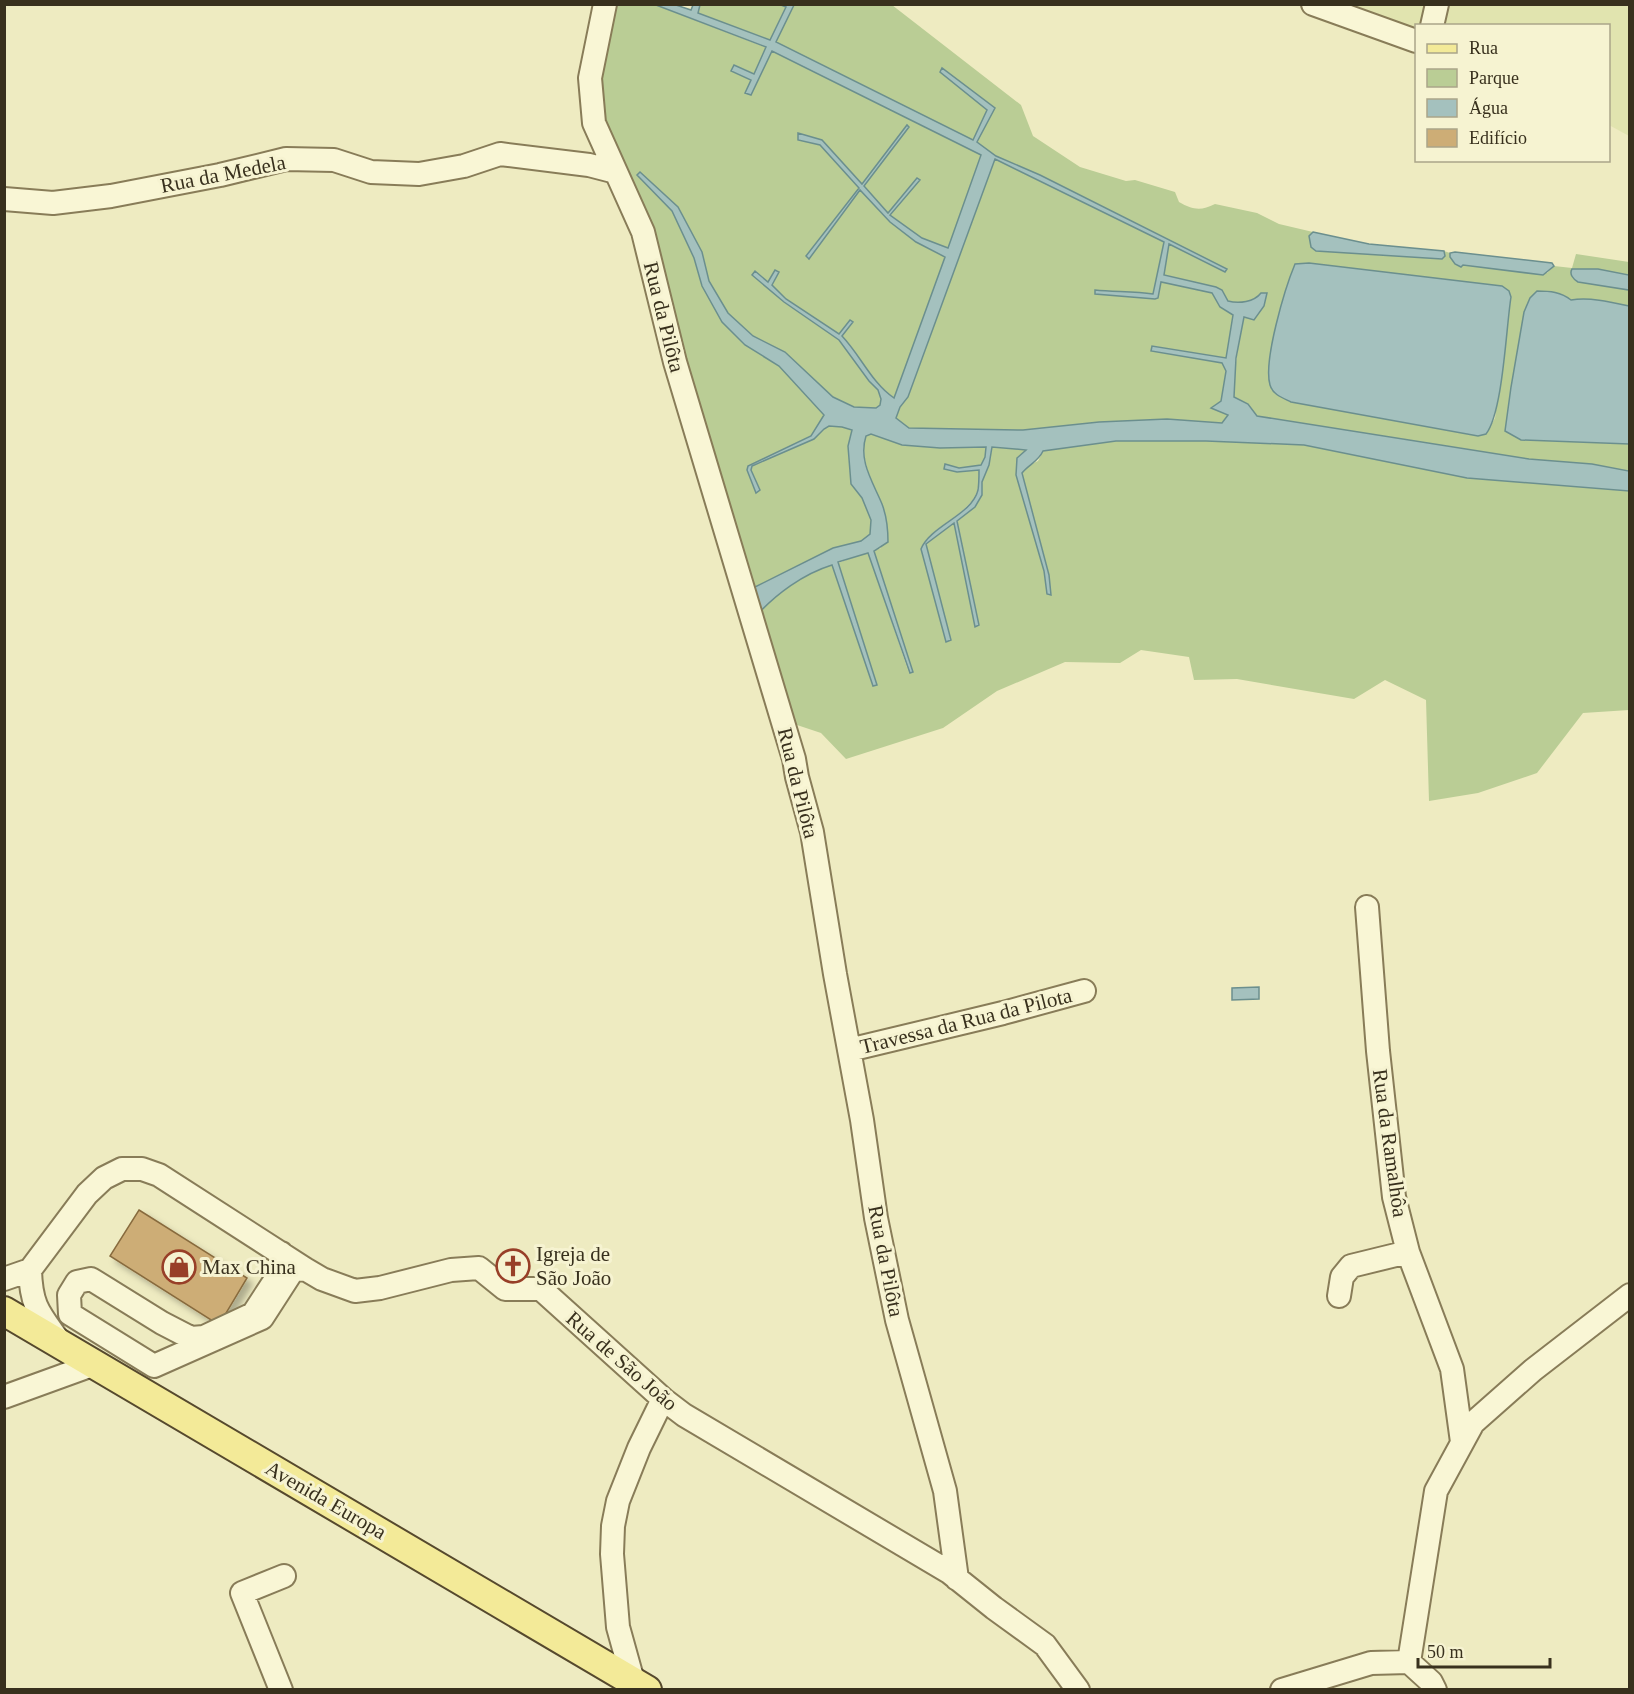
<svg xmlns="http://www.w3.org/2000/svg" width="1634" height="1694" font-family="Georgia,serif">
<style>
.farmland{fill:#e1e4af}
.green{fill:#bacd95;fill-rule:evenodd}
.water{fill:#a4c1be;stroke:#6b8f8e;stroke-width:1.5;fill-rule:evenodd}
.building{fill:#cdad76;stroke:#886b3e;stroke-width:1.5;filter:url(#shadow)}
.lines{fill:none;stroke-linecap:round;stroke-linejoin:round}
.minor-casing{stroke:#887c58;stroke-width:26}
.major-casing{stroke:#56492d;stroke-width:32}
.minor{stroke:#f9f6d5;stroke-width:22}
.major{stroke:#f3ea98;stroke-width:28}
.labels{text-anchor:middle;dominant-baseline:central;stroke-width:6;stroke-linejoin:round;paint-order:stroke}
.street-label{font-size:21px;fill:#38301d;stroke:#f6f3d1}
.poi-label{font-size:21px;fill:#38301d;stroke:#f6f3d1;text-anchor:start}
</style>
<defs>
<filter id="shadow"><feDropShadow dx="5.5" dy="5.5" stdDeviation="3" flood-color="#0004"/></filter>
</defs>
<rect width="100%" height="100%" fill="#eeebc1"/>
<path class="farmland" d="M1343,5h88l-7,20 -12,3z
M1444,5h185v131l-20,-11 -1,-99h-167z"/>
<path class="green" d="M781,4l5,3 -16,33 -73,-27 3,-8z
M613,5h43l111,43 -12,26 -21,-9 -3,6 20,9 -5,12 5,3 21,-45 209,105 -33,93 -26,-10 -32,-23 29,-35 -2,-2 -29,35 -24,-27 45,-59 -2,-2 -45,59 -40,-44h-24l22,5 39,43 -53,68 2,3 52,-69 30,32 26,20 29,15 -51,141 -23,-21 -21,-32 -9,-9 12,-14 -3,-2 -11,14 -53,-35 -14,-14 7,-13 -3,-2 -8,12 16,20 55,38 30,41 9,9 3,9 -1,6 -4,3 -22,-1 -21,-10 -48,-45 -32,-16 -25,-23 -19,-32 -7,-29 -24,-45 -40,-32 34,36 22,47 8,28 43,59 34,21 46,49 -14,21 -63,30 8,26 4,-3 -9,-19 1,-4 62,-27 10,-11 5,-2 13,1 10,3 -4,16 3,38 11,14 9,22v14l-10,7 -28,7 -82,41 -147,-470 -5,-37z
M792,5h100l129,100 12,31 47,31 46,14 9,-1 40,12 4,10c14,8 22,9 36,2l42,9 22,11 34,8 -4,4 2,11 5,4 126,8 3,-3 -1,-5 6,2v4l5,7 92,9 7,-7 18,2 4,-14 53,8v13l-31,-6h-26l39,17 18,4v16c-18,-4 -39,-9 -58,-6l-7,-5 -43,145 108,4v27l-37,-7 -63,-5 -272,-43 -9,-12 -14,-7c-2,-10 6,-71 11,-81 3,-8 11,-16 16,-23 -7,9 -22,11 -33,8l-6,-11 -6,-3 -52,-12 5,-31 56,28 1,-3 -186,-94 -44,-19 -19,-14 17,-34 -54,-36 47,38 -14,31 -198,-99 18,-36zM1309,263l193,23 9,11 -16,121 -9,16 -8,2 -187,-34 -22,-32c6,-36 11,-72 27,-106z
M995,159l169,83 -11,52c-19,-3 -38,-2 -57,-4l-1,4 63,4 3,-16 51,11 8,14 13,8 -7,43 -74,-12 -1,5 71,12 4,8 -5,31 -10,6 17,7 -6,8 -55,-4 -68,3 -76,8 -114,-2 -13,-10 4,-11 8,-10z
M871,434l31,11 38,3 46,-1 -1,11 -4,8 -22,2 -14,-4 12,8 22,-2c0,8 0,17 -3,24 -11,23 -47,33 -55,55l25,93 -20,-98 28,-22 21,105 4,-2 -22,-105 18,-13 7,-12v-13l7,-17 3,-18 35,3 -10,8 27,113 3,23 2,-20 -27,-101 7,-8 9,-4 5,-10 73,-10h90l98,4 163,33 162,13v219l-46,3 -46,60 -59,20 -49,8 -3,-101 -41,-20 -31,19 -117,-20 -43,1 -5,-23 -48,-7 -21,13 -55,-1 -68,29 -54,37 -97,31 -25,-26 -33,-11 -32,-106c20,-22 47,-42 76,-51l41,121 4,-1 -39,-122 30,-11 41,121 -36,-122 8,-3c-3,-22 -5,-45 -10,-66 -4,-15 -10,-30 -5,-46z"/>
<path class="water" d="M656,5h20l15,5 2,-5h7l-2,8 72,27 16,-33 -5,-2h13l-18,37 197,98 14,-30 -47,-38 2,-4 53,40 -18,34 19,14 44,19 187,94 -2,3 -56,-28 -5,31 52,12 6,3 6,11c11,3 26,1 33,-8h6l-3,13 -10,14 -10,-3 -8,41 -2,39 14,7 9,12 272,43 63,5 37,7v20l-162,-13 -163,-33 -98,-4h-90l-73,10c-5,11 -14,13 -21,22l27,102 2,20 -4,-1 -3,-23 -28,-96 1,-17 9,-8 -34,-3 -3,18 -7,17v13l-7,12 -18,14 22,104 -4,2 -21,-104 -28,21 25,96 -5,2 -25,-93c9,-23 51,-34 57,-59 1,-6 1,-14 1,-20l-22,2 -13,-3 1,-5 14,4 22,-3 4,-8 1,-10 -46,1 -38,-3 -31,-11 -5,2c-8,25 7,46 16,68 5,13 6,25 6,38l-14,9 39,121 -3,1 -42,-120 -30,9 39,123 -4,1 -41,-121c-29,9 -56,29 -76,51l-5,-27 82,-41 28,-7 9,-7 1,-14 -9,-22 -11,-14 -3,-38 4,-16 -10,-3 -13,-1 -5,3 -10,10 -62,27 -1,4 9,20 -4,3 -9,-23 1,-4 63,-30 13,-21 -45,-49 -34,-21 -23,-23 -20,-36 -8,-28 -22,-47 -35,-36 3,-3 38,35 24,45 7,29 19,32 25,23 32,16 48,45 21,10 22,1 4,-3 1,-6 -3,-9 -9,-9 -30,-41 -55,-38 -32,-27 3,-4 13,11 7,-12 4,2 -7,13 14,14 53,35 11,-14 3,2 -11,14c19,20 29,46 52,62l51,-141 -29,-15 -26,-20 -30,-32 -51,69 -3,-3 53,-68 -39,-43 -22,-5v-7l24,7 40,44 45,-59 2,2 -45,59 24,27 29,-35 3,2 -30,35 32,23 26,10 33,-93 -209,-104 -21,44 -6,-2 6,-13 -20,-9 3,-6 20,9 12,-27zM995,159l169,83 -11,52c-19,-3 -38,-2 -58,-4v4l60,5 3,-1 3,-16 51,11 8,14 13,8 -7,43 -74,-12 -1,5 71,12 4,8 -5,30 -10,7 17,7 -6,8 -55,-4 -68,3 -76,8 -114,-2 -13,-10 4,-11 8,-10z
M1313,232l56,12 75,7 1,5 -3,3 -126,-8 -5,-4 -2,-11z
M1455,252l97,11 2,3 -11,9 -80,-10 -2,2 -6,-3 -5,-7v-4z
M1309,263l193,23 7,5 2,6c-5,31 -8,115 -25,137l-8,2 -187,-34c-8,-4 -18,-7 -21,-17 -7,-24 15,-97 25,-121z
M1572,269h26l31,6v15l-51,-8c-5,-3 -9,-8 -6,-13z
M1537,291c13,0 24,1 34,9 19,-3 40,2 58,6v138l-108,-4 -16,-9 6,-44 13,-75 6,-14z
M1259,987v12l-27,1v-12z"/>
<path class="building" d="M139,1210l108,68 -28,47 -109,-69z"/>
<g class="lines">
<g class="minor-casing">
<path id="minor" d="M605,4l-15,74 4,45 49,109 32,130 119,397 3,18 15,55 23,142 27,146 14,98 21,102 48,171 12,88
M1313,4l103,37
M1432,26l5,-22
M4,199l49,4 58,-7 109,-21 66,-16 48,1 37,12 48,2 45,-8 36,-12 89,11 27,7
M1367,907l11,144 16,146 14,55 44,117 10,73
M849,1050l154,-37 81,-22
M281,1253l4,12 -32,49 -49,23 -13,1 -29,-15 -71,-44 -14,3 -8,13 1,19 84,52 108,-48 31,-48 12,-1
M30,1270c1,36 9,43 29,71
M4,1279l26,-9 57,-76 17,-16 18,-9h20l17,6 146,94 17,10 33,12 25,-3 71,-18 28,-2 26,21h36l122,110 21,16 265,157 45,36 51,37 33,45
M1339,1296l3,-19 9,-11 57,-14
M4,1397l91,-33
M1409,1662l27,-171 37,-68 60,-53 97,-75
M1409,1662l22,20 4,8
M633,1681l-15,-54 -6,-73 1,-28 5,-25 21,-53 24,-49
M281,1690l-39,-97 42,-17
M1282,1690l89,-27 38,-1"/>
</g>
<g class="major-casing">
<path id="major" d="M4,1311l643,379"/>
</g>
<use href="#minor" class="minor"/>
<use href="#major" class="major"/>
</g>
<defs>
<g id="church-ring" transform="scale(1.725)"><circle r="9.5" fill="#f6f3d1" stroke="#983f28" stroke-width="1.5"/><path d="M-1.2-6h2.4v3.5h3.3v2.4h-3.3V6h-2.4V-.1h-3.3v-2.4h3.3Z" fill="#983f28"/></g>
<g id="shop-ring" transform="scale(1.725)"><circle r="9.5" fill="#f6f3d1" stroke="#983f28" stroke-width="1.5"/><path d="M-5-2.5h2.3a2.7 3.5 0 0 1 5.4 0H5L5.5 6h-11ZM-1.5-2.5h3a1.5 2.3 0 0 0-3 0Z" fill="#983f28"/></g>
</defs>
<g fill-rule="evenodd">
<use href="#church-ring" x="513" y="1266"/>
<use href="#shop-ring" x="179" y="1267"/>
</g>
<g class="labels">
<g class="street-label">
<text transform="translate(223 174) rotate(-11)">Rua da Medela</text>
<text transform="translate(664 317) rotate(76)">Rua da Pilôta</text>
<text transform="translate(798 783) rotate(76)">Rua da Pilôta</text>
<text transform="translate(966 1021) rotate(-14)">Travessa da Rua da Pilota</text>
<text transform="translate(1390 1143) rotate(82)">Rua da Ramalhôa</text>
<text transform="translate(886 1261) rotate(79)">Rua da Pilôta</text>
<text transform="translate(622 1361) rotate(41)">Rua de São João</text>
<text transform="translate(326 1500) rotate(30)">Avenida Europa</text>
</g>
<g class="poi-label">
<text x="536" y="1254">Igreja de<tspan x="536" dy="24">São João</tspan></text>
<text x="202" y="1267">Max China</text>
</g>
</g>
<rect width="1634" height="1694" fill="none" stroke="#38301d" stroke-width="12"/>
<rect x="1415" y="24" width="195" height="138" fill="#f6f3d1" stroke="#aaa589" stroke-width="1.5"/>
<rect x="1427" y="44" width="30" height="9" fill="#f3ea98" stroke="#aaa589" stroke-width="1.5"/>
<text x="1469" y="54" font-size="18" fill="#38301d">Rua</text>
<rect x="1427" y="69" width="30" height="18" fill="#bacd95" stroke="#aaa589" stroke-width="1.5"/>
<text x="1469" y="84" font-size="18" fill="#38301d">Parque</text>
<rect x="1427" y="99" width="30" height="18" fill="#a4c1be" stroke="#aaa589" stroke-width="1.5"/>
<text x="1469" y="114" font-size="18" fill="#38301d">Água</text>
<rect x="1427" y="129" width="30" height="18" fill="#cdad76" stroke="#aaa589" stroke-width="1.5"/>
<text x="1469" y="144" font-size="18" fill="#38301d">Edifício</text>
<path d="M1418 1658v9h132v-9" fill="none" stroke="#38301d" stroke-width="3"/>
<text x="1427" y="1658" font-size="18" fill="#38301d" stroke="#f6f3d1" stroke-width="4.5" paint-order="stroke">50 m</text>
</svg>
